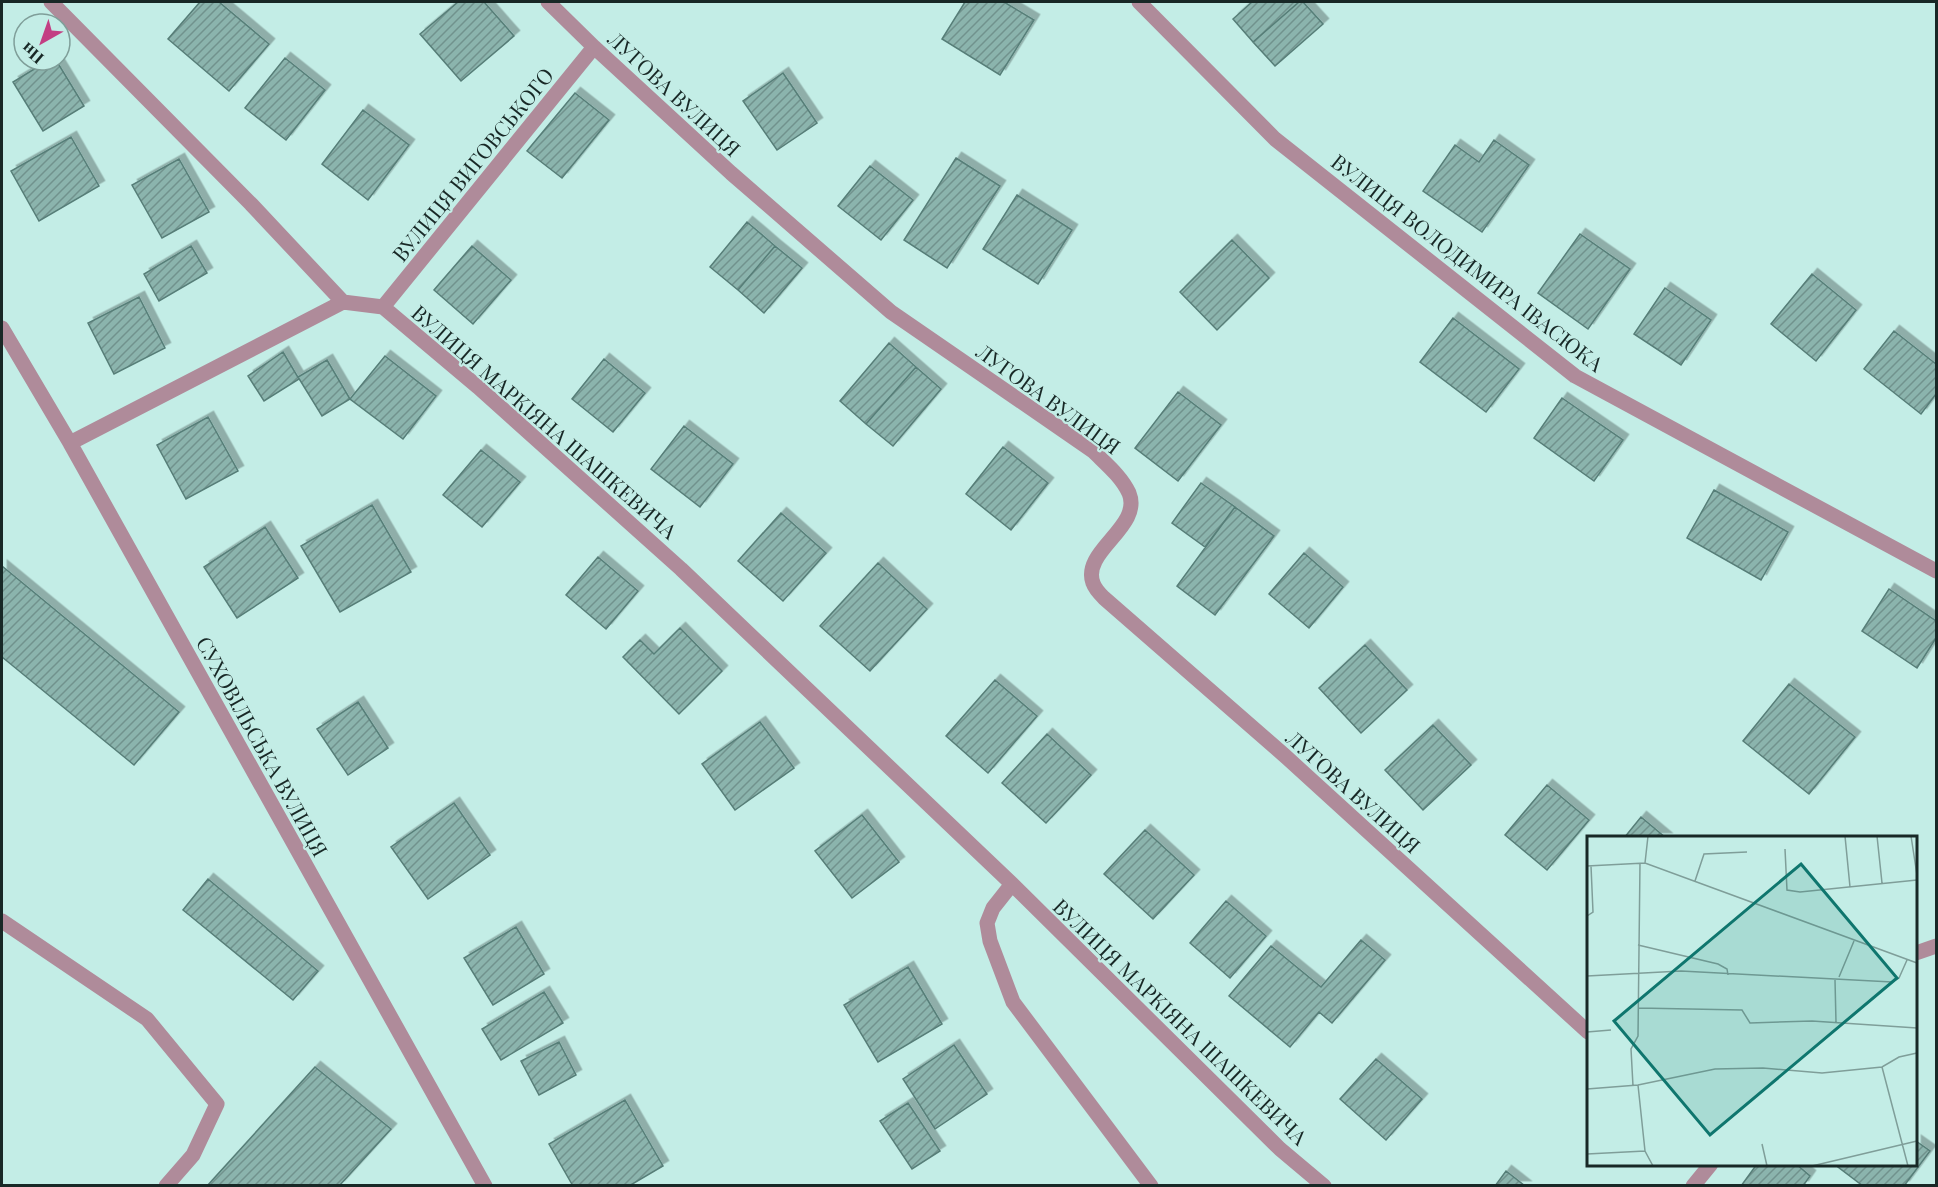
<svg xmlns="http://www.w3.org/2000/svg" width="1938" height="1187" font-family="'Playfair Display',serif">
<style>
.building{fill:url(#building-hatch);stroke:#577e78;stroke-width:1.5;filter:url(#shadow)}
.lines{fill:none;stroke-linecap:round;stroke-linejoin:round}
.minor{stroke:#af8b9a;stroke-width:15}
.labels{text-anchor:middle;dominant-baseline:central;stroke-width:4.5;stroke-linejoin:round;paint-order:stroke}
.street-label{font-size:21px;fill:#182826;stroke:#c3ede6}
.inset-road{fill:none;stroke:#7f9e99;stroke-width:1.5}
.view{fill:#0f766e;fill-opacity:0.15;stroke:#0f766e;stroke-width:3}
.inset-edge{fill:none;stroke:#182826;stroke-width:3}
</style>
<defs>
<pattern id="building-hatch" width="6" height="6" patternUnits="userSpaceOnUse" patternTransform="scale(1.5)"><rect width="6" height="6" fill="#8bb4ad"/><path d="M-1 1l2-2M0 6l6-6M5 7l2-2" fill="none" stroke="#71928d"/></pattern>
<filter id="shadow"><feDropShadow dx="5.5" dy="-5.5" stdDeviation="0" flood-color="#0004"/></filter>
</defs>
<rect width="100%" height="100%" fill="#c3ede6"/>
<path class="building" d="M200,2h19l50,42 -40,47 -61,-52z
M458,2h26l30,34 -53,45 -41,-47z
M965,2h39l30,18 -34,55 -58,-36z
M1252,2h47l-46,40 -20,-23z
M1299,2h4l20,22 -48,42 -22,-24z
M285,58l40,32 -39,50 -41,-32z
M49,60h7l28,46 -41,25 -30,-49z
M783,73l34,50 -40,27 -34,-49z
M575,93l34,27 -47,58 -35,-27z
M363,110l46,35 -41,55 -46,-36z
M71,137l28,49 -60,35 -28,-50z
M1494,140l35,25 -47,67 -59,-41 32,-46 24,17z
M956,158l44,28 -53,82 -43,-28z
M179,159l30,53 -47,26 -30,-53z
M870,166l43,34 -32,40 -43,-34z
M1017,195l55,35 -34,54 -55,-35z
M747,222l28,24 -37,44 -28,-23z
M1580,234l50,35 -42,60 -50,-36z
M1232,240l37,38 -52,52 -37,-38z
M191,246l16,27 -48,28 -15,-27z
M472,246l39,34 -38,44 -39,-34z
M775,246l27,22 -38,45 -26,-23z
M1812,274l44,36 -40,51 -45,-37z
M1665,288l46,32 -30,45 -47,-31z
M139,297l26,51 -51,26 -26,-51z
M1453,318l66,51 -33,43 -66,-50z
M1894,331l42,33v30l-15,20 -57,-45z
M889,343l27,24 -50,57 -26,-23z
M283,352l16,27 -35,22 -16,-25z
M385,356l51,40 -33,43 -53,-40z
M604,359l41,34 -32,39 -41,-33z
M327,360l23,39 -28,17 -24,-39z
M916,367l25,22 -48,57 -27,-22z
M1178,392l43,33 -43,56 -43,-33z
M1562,398l61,42 -29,41 -60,-43z
M208,417l30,54 -52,28 -29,-54z
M684,426l49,38 -33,43 -49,-38z
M1003,447l45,36 -37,47 -45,-36z
M481,450l39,32 -38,45 -39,-32z
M1201,483l34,24 -30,40 -33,-24z
M1714,490l74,42 -27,48 -74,-42z
M372,505l39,67 -71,40 -39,-66z
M1235,507l39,29 -59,79 -38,-29z
M781,513l45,40 -43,48 -45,-40z
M265,527l33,51 -61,40 -33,-51z
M1304,553l39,34 -34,41 -40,-34z
M598,557l40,34 -32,38 -40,-34z
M878,563l49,46 -57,62 -50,-45z
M2,566l177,146 -45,53 -132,-108z
M1889,589l47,32v17l-19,30 -55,-37z
M680,628l42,43 -43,43 -56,-57 17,-17 14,14z
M1365,645l42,45 -46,43 -42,-45z
M995,680l42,36 -49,57 -42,-37z
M1789,684l66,53 -46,57 -66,-53z
M358,702l30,46 -40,27 -31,-46z
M760,722l34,46 -59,42 -33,-46z
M1433,725l38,40 -48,45 -38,-40z
M1047,734l44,41 -45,48 -44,-40z
M1547,785l42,35 -42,50 -42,-35z
M454,803l36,52 -62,44 -37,-52z
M862,815l37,47 -47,36 -37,-47z
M1641,817l25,21h-42z
M1145,830l49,45 -41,44 -49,-45z
M208,879l110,92 -25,29 -110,-90z
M1226,901l40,35 -36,42 -40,-35z
M516,927l28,47 -51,31 -29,-47z
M1361,940l24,20 -53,63 -13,-11 -29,35 -61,-51 42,-50 50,41z
M908,967l34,57 -64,38 -34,-57z
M544,992l19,31 -62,37 -19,-31z
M559,1042l17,33 -37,20 -18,-34z
M954,1045l33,49 -52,35 -32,-50z
M1376,1059l46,40 -36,41 -46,-41z
M315,1067l76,62 -52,57h-132z
M625,1100l38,66 -34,20h-56l-24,-42z
M908,1103l32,48 -28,18 -32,-48z
M1916,1141l14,10 -26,35h-41l-25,-19 2,-3h76z
M1757,1164h39l14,12 -7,10h-62z
M1506,1171l19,15h-30z"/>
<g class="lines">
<path class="minor" d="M51,2l200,202 92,98 40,5 95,80 203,182 331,315 268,265 44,37
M548,2l46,45 137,126 160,139 202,139c13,13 28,25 36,42 14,34 -48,58 -36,90 2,6 7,11 11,15l180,157 304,277
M1139,2l136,137 300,237 361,195
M383,307l211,-260
M2,328l68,115 415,743
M70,443l273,-141
M1012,884l-19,24 -6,15 3,18 23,61 138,184
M2,921l145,98 70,85 -24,51 -27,31
M1916,953l20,-7
M1693,1186l18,-22"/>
</g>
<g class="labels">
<g class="street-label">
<text transform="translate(675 93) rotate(43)">ЛУГОВА ВУЛИЦЯ</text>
<text transform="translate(472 164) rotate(-51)">ВУЛИЦЯ ВИГОВСЬКОГО</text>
<text transform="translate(1468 262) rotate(38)">ВУЛИЦЯ ВОЛОДИМИРА ІВАСЮКА</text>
<text transform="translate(1049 398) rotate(36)">ЛУГОВА ВУЛИЦЯ</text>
<text transform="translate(545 421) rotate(41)">ВУЛИЦЯ МАРКІЯНА ШАШКЕВИЧА</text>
<text transform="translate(263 746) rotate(61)">СУХОВІЛЬСЬКА ВУЛИЦЯ</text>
<text transform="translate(1354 791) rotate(42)">ЛУГОВА ВУЛИЦЯ</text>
<text transform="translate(1181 1021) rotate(44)">ВУЛИЦЯ МАРКІЯНА ШАШКЕВИЧА</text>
</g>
</g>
<g transform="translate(1587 836)">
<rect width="330" height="330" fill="#c3ede6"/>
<path class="inset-road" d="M258,0l5,51M290,0l5,47M324,0l6,39M198,13l2,41 13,2 117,-12M58,27l3,-27M0,30l58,-3 272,100M108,45l9,-27 43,-2M0,80l6,-4 -2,-46M51,109l80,19 9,5 1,6M0,140l94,-5 211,11 7,-4 8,-18M252,141l15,-36M248,144l1,42M51,172l104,2 8,13 62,-2 105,7M0,196l24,-2M295,231l26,99M51,249l7,66 8,15M46,250l-2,-37 7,-13 2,-173M0,253l51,-4 77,-16 48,-1 59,5 60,-6 17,-10 18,-4M175,308l5,22M0,318l58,-3M225,330l105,-25"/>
<path class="view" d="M214,28l96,114 -187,157 -96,-114z"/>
<rect width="330" height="330" class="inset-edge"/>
</g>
<rect width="1938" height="1187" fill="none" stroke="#182826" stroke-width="6"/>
<g transform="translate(42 42) rotate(220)"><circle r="28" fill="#c3ede6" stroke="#7f9e99" stroke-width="1.5"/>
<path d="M0-4.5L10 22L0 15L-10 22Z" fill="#c33f83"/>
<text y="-9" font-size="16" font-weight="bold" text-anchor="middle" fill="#182826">Пн</text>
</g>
</svg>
